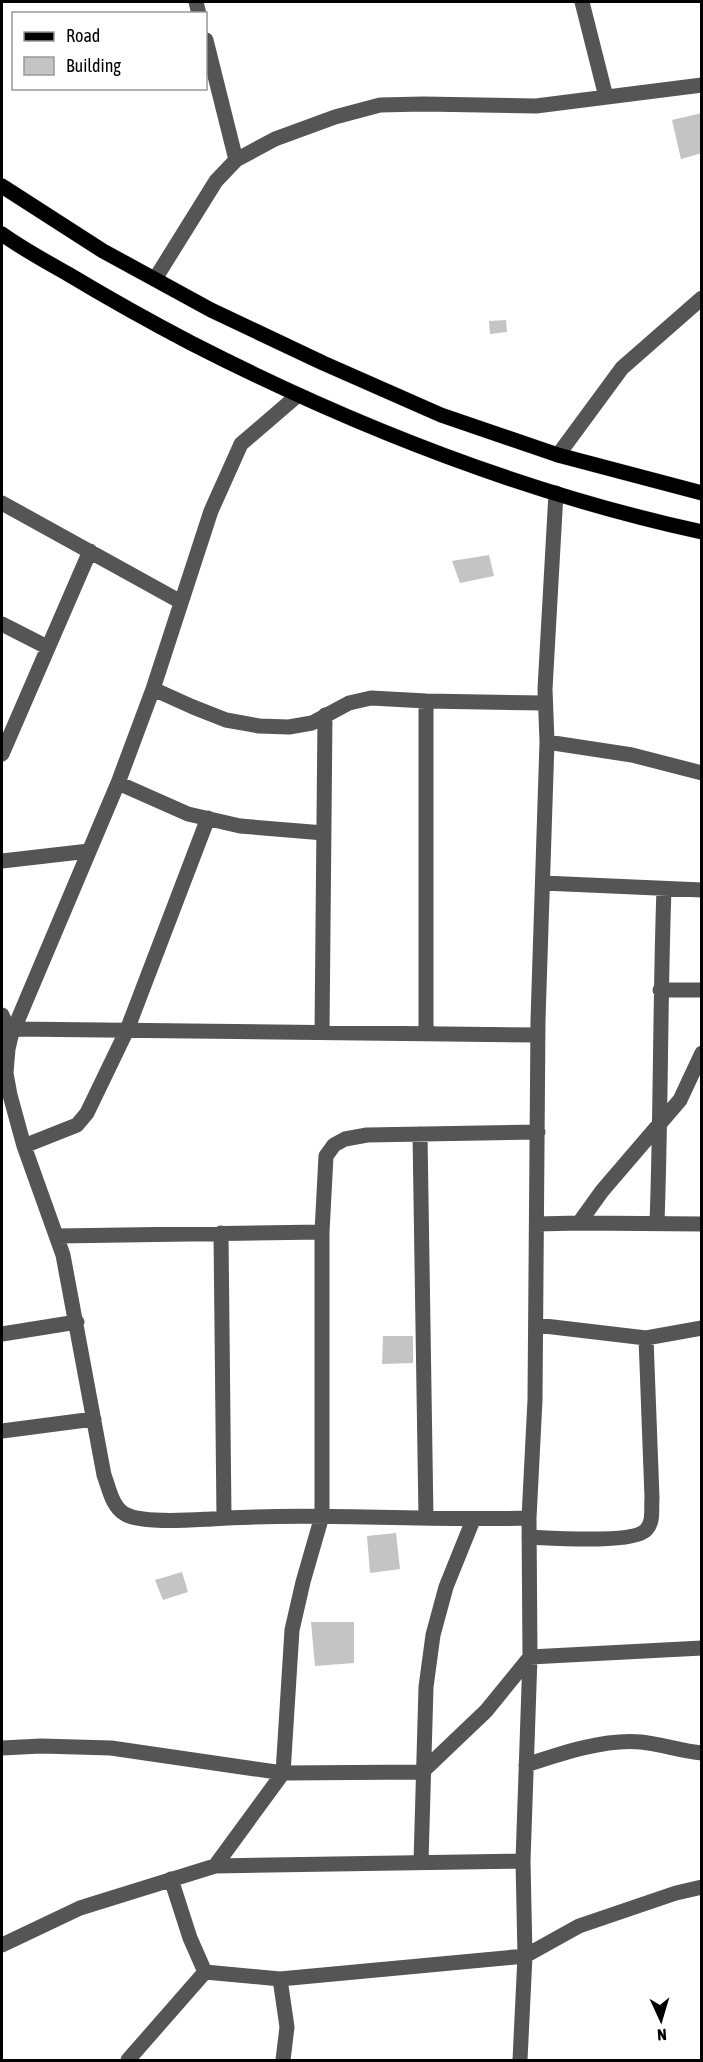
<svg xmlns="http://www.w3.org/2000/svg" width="703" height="2062" font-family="'Asap Condensed',sans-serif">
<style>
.building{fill:#c4c4c4}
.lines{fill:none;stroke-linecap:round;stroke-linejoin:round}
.major-casing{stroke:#dbdbdb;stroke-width:16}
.minor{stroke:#555;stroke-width:15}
.major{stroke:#000;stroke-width:15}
</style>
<rect width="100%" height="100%" fill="#fff"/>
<path class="building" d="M702,113v40l-21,6 -9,-39z
M506,320l1,12 -17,2 -1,-13z
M489,555l5,21 -34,7 -8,-22z
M383,1336h30v27l-31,1z
M396,1533l4,36 -30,4 -3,-37z
M182,1572l6,20 -25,8 -8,-20z
M311,1622h43v41l-39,3z"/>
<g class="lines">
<g class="major-casing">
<path id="major" d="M2,186l101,65 108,59 112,53 118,52 117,40 144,38
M2,234c21,15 43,27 66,40 40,24 81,47 123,69 162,83 332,150 511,189"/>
</g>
<path class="minor" d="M196,2l3,12
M582,2l24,95
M206,40l30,120
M155,279l61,-98 20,-21 39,-21 60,-22 45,-12 43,-1 113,2 166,-21
M298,395l-57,49 -30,67 -58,178 -35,94 -107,253 -3,13 -2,24 4,22 14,51 39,109 41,220c5,13 8,32 21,39 17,10 67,6 86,5 106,-7 212,2 318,-1
M558,455l64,-87 80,-70
M2,503l179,99
M2,624l45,23
M153,689l40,18 33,13 33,6 30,1 23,-4 37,-20 22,-5 55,3 119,2
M547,742l85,13 70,18
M2,754l88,-203
M118,783l70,31 52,12 84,7
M2,861l87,-10
M543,883l159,7
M660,990h42
M2,1015l9,21
M14,1029l524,6
M322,1033l3,-318
M426,1034v-333
M420,1134l6,384
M24,1146l53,-21 10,-12 40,-83 81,-212
M579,1223l23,-32 78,-91 22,-47
M657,1223c4,-111 3,-223 7,-334
M537,1224l42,-1 123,1
M221,1233l3,285
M57,1236l265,-4
M536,1325l110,13 56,-10
M2,1334l75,-12
M2,1431l92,-12
M529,1537c22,1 104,7 117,-7 8,-8 5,-21 6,-32l-6,-160
M2,1748l39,-2 70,2 172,25 139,-1 64,-61 44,-54 172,-9
M526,1765c33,-11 80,-27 115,-23 20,2 40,9 61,11
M421,1862l5,-175 7,-52 13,-48 27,-67
M215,1866l68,-93 9,-143 11,-48 19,-66v-284l4,-76 8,-11 11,-6 22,-4 171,-3
M171,1879l19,59 15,34
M2,1945l78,-37 135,-42 308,-5
M205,1972l75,7 245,-23 54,-30 97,-33 26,-6
M280,1979l7,48 -4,33
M128,2060l77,-88
M520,2060l5,-104 -2,-95 7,-204 -1,-139 6,-118 3,-380 9,-278 -2,-53 11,-196"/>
<use href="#major" class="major"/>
</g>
<rect width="703" height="2062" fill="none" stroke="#000000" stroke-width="6"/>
<rect x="12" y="12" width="195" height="78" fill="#ffffff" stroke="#999999" stroke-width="1.5"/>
<rect x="24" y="32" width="30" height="9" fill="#000000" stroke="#999999" stroke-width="1.5"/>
<text x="66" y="42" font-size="18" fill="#000000">Road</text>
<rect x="24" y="57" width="30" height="18" fill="#c4c4c4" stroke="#999999" stroke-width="1.5"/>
<text x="66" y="72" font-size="18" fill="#000000">Building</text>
<g transform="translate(661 2020) rotate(176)" stroke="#ffffff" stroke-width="4.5" paint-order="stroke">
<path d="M0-4.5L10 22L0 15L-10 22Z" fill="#000000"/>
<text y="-9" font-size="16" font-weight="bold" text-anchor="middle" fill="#000000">N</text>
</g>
</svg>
